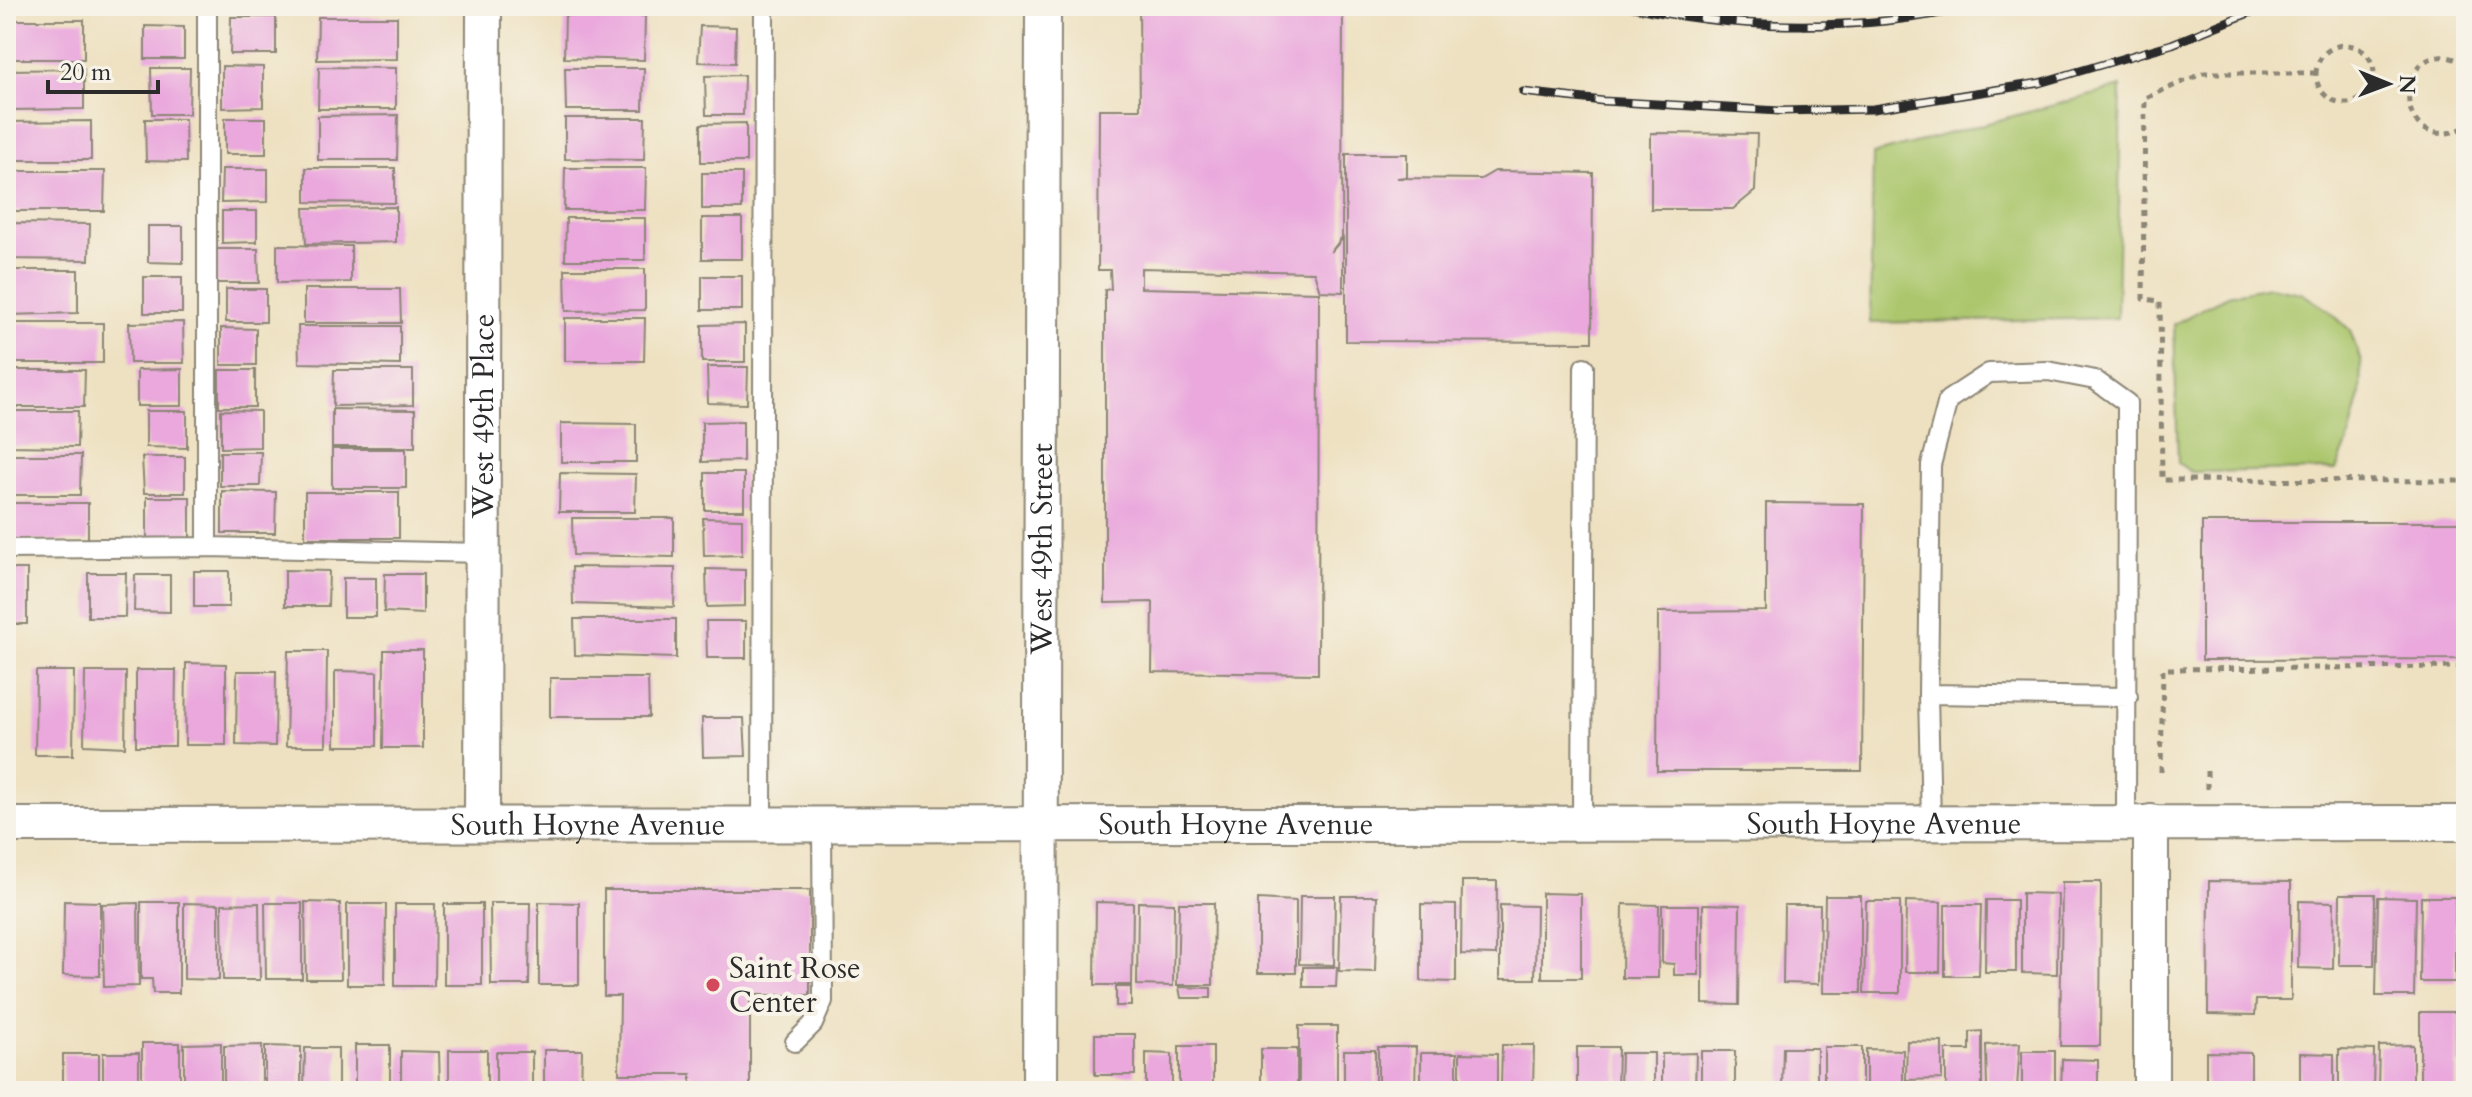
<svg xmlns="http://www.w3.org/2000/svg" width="2472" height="1097" font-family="Cardo,serif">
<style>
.grass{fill:#abc66c;stroke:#6b784c;stroke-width:2}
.building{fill:#eaa8dd}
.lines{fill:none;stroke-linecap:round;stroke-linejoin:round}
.lane-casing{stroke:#8c8676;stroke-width:22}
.street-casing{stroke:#8c8676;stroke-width:38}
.path{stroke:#8c8676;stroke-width:5;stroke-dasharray:6 6;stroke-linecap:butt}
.lane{stroke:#fff;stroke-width:18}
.street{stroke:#fff;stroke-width:34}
.rail-casing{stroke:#2b2b2b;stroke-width:9}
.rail{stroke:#f7f3e8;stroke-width:6;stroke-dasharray:18;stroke-linecap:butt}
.poi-dot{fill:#d1495b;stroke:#f7f3e8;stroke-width:3}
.labels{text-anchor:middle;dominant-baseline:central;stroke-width:8;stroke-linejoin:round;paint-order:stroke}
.street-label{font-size:30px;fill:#2b2b2b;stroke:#f7f3e8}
.poi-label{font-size:30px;fill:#2b2b2b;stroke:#f7f3e8;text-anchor:start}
</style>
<rect width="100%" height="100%" fill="#f7f3e8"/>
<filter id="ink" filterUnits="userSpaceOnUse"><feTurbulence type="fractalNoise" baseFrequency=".0125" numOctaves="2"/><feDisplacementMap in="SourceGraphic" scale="16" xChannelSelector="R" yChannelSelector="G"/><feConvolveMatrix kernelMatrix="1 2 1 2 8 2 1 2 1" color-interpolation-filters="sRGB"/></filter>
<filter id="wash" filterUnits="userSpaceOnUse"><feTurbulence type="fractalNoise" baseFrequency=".006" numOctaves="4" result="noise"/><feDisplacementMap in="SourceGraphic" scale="32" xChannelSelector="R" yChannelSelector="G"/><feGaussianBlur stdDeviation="1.8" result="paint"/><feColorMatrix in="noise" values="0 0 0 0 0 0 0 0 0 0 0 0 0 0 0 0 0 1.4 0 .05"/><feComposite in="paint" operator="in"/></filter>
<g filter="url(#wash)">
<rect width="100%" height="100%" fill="#eee1c1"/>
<path class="grass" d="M2121,87l-4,231 -247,5 3,-169z
M2269,287l32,6 27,17 22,20 11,32 -1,33 -11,44 -13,31 -145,2 -13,-9 -4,-139 54,-29z"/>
<g id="blocks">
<path class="building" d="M697,6h41v3l-41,1z
M1139,6h204l-1,231 -11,15 12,-14v54l-23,-1 -6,-19 -173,-4v20l178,4 -1,382 -166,-2 1,-70 -48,1v-313l6,-1 -1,-19h-12l1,-161h41z
M565,15l80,1 -1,44 -80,-2z
M231,17h45v37h-46z
M318,17h79v42l-80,1z
M9,20h75v39h-75z
M145,26l39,1v32h-39z
M700,26l36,1 -1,36 -37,-1z
M222,66l41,1v40l-41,1z
M319,67l77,1v41h-78z
M151,68h39l-1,46h-37z
M565,68h79l-1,42h-77z
M84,69v40l-75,1v-40z
M744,75l-1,40h-37l-1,-39z
M398,115l-1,45h-79v-44z
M225,118h41v36h-41z
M565,118h80l-1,42 -79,-1z
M145,119h40l1,43 -40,-1z
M91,121v39h-83l-1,-38z
M746,123v39h-45v-38z
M1651,133l106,1 -2,57 -22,18h-82z
M1346,154h61v23l-10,1 84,1 14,-8 98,2 -1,169 -246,-1z
M306,168h89v35l-89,-1z
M565,168h81l-1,42h-81z
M222,169h46v33l-47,1z
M8,171h97l-1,40h-96z
M702,173h40v36h-40z
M396,207v35l-90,2 -2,-36z
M222,211h35v31l-35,1z
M566,218h79v42h-80z
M702,218h40v41h-40z
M7,223l83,1 -1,36 -82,-1z
M148,226h35v37l-35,-1z
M277,245l74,1v36l-74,1z
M215,249h43l1,34h-44z
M565,269h80v41l-79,1z
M7,270h71v43l-70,2z
M702,276h40v34h-40z
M144,277h38v36h-38z
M226,289h40v33h-40z
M304,289h96l1,34h-97z
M565,318h80l-1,43h-79z
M183,322l1,41h-54l-1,-40z
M9,323h94v40h-94z
M745,324v38h-43v-37z
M298,326h102v39l-101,-2z
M221,328l35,1v36h-35z
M707,367h41l-1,37 -39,-1z
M182,369v37h-45v-36z
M8,370h77l-1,37h-75z
M219,370h36v37h-36z
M334,370h79v35l-80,1z
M332,409l83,1v37h-83z
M221,410l39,1v36l-39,1z
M6,411h72l-1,36 -71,-1z
M146,411h41v37l-41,-1z
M743,421v40l-41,1v-40z
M561,423l75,1v38h-75z
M332,449h74v39h-74z
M220,452h41l-1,34h-40z
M6,455h75l-1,40h-74z
M142,457h43v36h-41z
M560,473l76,1 -1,38h-76z
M705,473h39v37h-39z
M222,491l54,1 -1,41h-53z
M305,492h94v46h-94z
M147,497h43v44h-43z
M6,503h82v38h-82z
M1766,503l98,1 -2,267h-205l1,-159 108,-1z
M572,518h102v39l-101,-2z
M703,518l39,1v36l-38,1z
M2202,522h264v137l-264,1z
M572,567l103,1 -1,39 -101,-3z
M6,569h21v55h-21z
M706,569l39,1v36l-38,1z
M285,570l44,1 -1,35h-43z
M194,571h35v36h-35z
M88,573h38l-1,44h-37z
M385,574h38v40l-39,-2z
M135,575h35v37l-36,-1z
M343,578h33v39h-33z
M574,619h102v39l-101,-3z
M706,621h40v37h-39z
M384,650h39v98h-40z
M288,651h39l-1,95h-40z
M186,663l40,1v81h-41z
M136,670h40l-1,76h-39z
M36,671h38l-1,84h-38z
M237,671h39l-1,75 -39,-1z
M335,671l42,1v74h-42z
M85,672h41l-1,75 -41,-2z
M550,678h98l1,39h-99z
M702,718h42l2,38 -43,1z
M1462,881h35l-1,74 -35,-1z
M2209,881l82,1v118h-35l-1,15 -47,-1z
M2062,882h39l-1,164h-40z
M604,890h206v105h-60v96l-59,-1v-16h-72l1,-78h-16z
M1542,893l39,1v84h-39z
M2022,893l36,1 -1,80 -35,-1z
M2340,894h35l-1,71h-35z
M1300,896h35l-1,69 -35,-1z
M1341,896h36l-2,76 -36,-1z
M1825,896h36v97h-38z
M2378,897l38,1 -2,98h-38z
M2421,897h34v85h-35z
M2460,898h6v72h-6z
M1258,899l38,2v72h-38z
M1986,900h30v72h-31z
M64,901l36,1v74l-37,-1z
M1866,901h34v92h-36z
M1906,901l35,1 -1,70h-35z
M2299,901l35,1 -1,67 -35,-1z
M141,902h38v91h-26l-1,-14h-11z
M305,902l35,1 1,76h-35z
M539,902l40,1v82h-40z
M1096,902l37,1 -1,82h-37z
M1138,902l36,1 -1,83 -36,-1z
M138,903l1,83 -35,1 -2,-83z
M184,903l35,1v76l-35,-1z
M259,903l1,77h-37l-1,-76z
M265,903h37v76h-36z
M490,903h40l-1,82h-38z
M1179,903h35l-1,82h-36z
M347,904h39l-1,81h-38z
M395,904h40l-1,82h-39z
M444,904h38v81h-38z
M1421,904l35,1v77l-35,-1z
M1623,904l36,1 -1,73h-36z
M1703,904l37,1 -1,100 -36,-1z
M1500,905l36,1 -1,73h-35z
M1662,905h37v70h-25v-11l-12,-1z
M1784,905h36l-1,79 -36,-1z
M1945,905h36l-2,71h-34z
M1303,967h34l-1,20h-33z
M1116,987h15v19h-15z
M1179,987l32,1v10h-30z
M2420,1012h37l-1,79h-36z
M2458,1013h8v51h-8z
M1299,1026h38v61l-38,-1z
M1982,1031v58h-36v-39h24v-18z
M1095,1034h40v41h-40z
M1907,1041l35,1v37l-36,1z
M142,1043h38v47h-38z
M221,1043v46h-37v-45z
M2020,1043l-3,44 -30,1 -1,-43z
M262,1045v41h-38v-40z
M355,1045h35v43h-35z
M1502,1045h32l-1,42h-32z
M2413,1045v44h-35l1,-43z
M265,1046l36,1v39h-36z
M1179,1046h34v43h-34z
M1378,1047h38l-1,41h-37z
M1577,1047h41l-1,44h-40z
M1824,1047h38v41h-38z
M305,1048h33v40h-34z
M1783,1048h34v39h-35z
M1261,1049h36v37l-36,1z
M1866,1049l37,1v36h-37z
M2339,1049l35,1 -1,37 -34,1z
M449,1050h38v38h-38z
M544,1050h38l-1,39h-37z
M1344,1050h31v39h-31z
M401,1051l38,1 1,36h-39z
M1701,1051h34v37l-34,-1z
M2022,1051h33v35h-33z
M496,1052h36v35h-36z
M2206,1052l45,1v38h-45z
M103,1053h36v37h-36z
M1146,1053l26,1v36l-26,-1z
M1421,1053h36v37l-36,-1z
M1460,1053l37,1v37h-37z
M1621,1053h33v36l-34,1z
M1696,1053l-1,37h-33v-36z
M2300,1053l34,1v36l-34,-1z
M63,1054h36v37h-36z
M2062,1059l36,1v31h-37z"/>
</g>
</g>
<g filter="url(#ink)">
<use href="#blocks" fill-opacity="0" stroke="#8c8676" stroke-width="2"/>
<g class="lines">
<g class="lane-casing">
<path id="lane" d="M207,547v-541
M6,549l201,-2 277,6
M1928,694l200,3
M1582,822l2,-455
M1931,822l-3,-128 3,-229 17,-65 41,-27 59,-2 47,9 32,23 -1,419
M762,824l2,-818
M795,1042l18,-18 10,-23 -1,-177"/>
</g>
<g class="street-casing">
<g id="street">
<path id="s1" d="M482,824l2,-818"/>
<path id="s2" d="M6,825l2460,-2"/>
<path id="s3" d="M1040,1091l3,-1085"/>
<path d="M2151,1091v-269"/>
</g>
</g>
<path class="path" d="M2316 74a29 29 0 1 1 58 0a29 29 0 1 1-58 0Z
M2466,64c-73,-40 -80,100 0,63
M2316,73h-112l-59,25 -2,201 17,2 2,179 304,1
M2374,81l34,8
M2207,771v19
M2161,772l2,-103 303,-2"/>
<use href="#lane" class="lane"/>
<use href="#street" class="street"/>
<g class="rail-casing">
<path id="rail" d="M1629,6c112,25 234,26 345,0
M1523,92l80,9 177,10 93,-2 166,-26 133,-39 94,-38"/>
</g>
<use href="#rail" class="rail"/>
</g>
</g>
<circle class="poi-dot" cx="713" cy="985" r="8"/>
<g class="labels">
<g class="street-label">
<text stroke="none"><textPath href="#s1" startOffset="408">West 49th Place</textPath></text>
<text stroke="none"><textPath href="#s3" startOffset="542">West 49th Street</textPath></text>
<text stroke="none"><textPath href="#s2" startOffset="1878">South Hoyne Avenue</textPath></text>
<text stroke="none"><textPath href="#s2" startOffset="1230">South Hoyne Avenue</textPath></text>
<text stroke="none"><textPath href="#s2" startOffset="582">South Hoyne Avenue</textPath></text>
</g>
<g class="poi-label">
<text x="729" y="968">Saint Rose<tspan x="729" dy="34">Center</tspan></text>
</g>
</g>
<rect width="2472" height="1097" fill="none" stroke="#f7f3e8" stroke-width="32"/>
<g transform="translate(2388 84) rotate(91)" stroke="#f7f3e8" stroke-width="6" paint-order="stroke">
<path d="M0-6L14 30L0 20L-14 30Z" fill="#2b2b2b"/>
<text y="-12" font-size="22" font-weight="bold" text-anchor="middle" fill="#2b2b2b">N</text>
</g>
<path d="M48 80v12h110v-12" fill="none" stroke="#2b2b2b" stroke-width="4"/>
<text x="60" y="80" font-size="24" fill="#2b2b2b" stroke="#f7f3e8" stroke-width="6" paint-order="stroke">20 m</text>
</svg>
